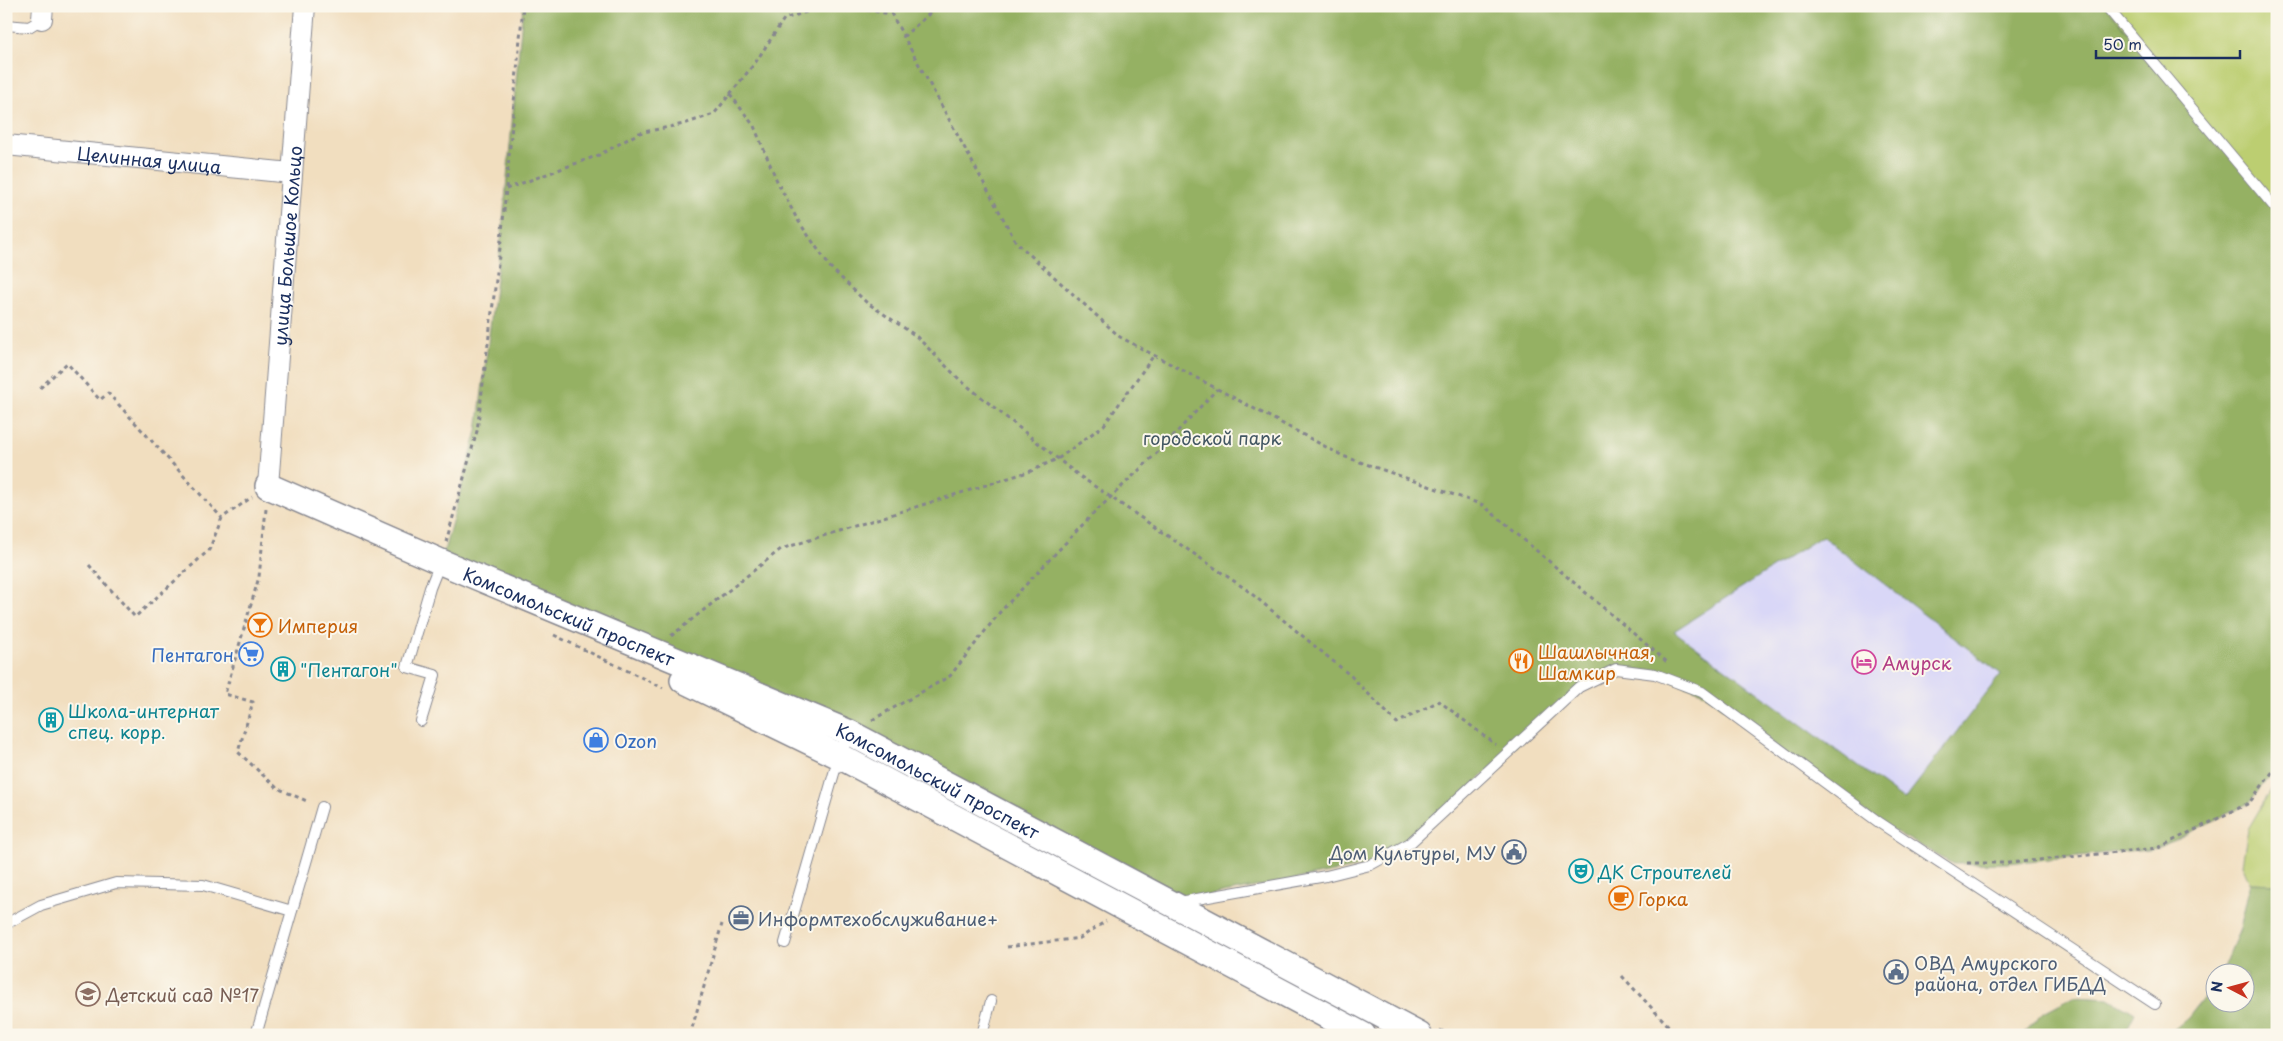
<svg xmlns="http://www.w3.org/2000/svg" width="2283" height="1041" font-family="'Playpen Sans',sans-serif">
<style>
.built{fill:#d9d7f7}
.green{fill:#bcce71;stroke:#6c7e68}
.forest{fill:#95b163;stroke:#587060;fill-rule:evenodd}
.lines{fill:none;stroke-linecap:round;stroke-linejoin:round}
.service-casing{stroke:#86868e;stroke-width:12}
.minor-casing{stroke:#86868e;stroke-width:22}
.tertiary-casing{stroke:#86868e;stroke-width:28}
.path{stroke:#86868e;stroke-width:3;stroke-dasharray:4 4;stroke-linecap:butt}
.service{stroke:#fff;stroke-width:10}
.minor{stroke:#fff;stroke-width:20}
.tertiary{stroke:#fff;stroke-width:25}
.labels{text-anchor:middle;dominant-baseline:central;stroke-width:4;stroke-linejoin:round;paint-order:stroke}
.street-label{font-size:18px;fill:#1b2f5e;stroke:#fbf7ec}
.park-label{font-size:18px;fill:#435763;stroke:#fbf7ec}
.food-label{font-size:18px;fill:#c56008;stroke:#fbf7ec;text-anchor:start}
.shop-label{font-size:18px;fill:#366cbe;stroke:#fbf7ec;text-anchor:end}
.hotel-label{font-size:18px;fill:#b23c85;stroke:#fbf7ec;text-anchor:start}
.culture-label{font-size:18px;fill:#0d838f;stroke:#fbf7ec;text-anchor:start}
.service-label{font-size:18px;fill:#4e5e75;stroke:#fbf7ec;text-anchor:start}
.education-label{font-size:18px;fill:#785e54;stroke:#fbf7ec;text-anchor:start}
</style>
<rect width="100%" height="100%" fill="#fbf7ec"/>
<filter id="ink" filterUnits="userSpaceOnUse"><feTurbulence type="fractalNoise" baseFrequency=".02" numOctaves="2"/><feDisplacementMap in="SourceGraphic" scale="10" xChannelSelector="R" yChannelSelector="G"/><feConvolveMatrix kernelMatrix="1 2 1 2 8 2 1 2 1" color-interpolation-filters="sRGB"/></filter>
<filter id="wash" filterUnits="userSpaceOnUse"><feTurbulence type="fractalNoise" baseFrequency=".0096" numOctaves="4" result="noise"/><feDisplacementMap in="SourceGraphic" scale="20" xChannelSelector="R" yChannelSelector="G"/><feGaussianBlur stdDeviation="1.12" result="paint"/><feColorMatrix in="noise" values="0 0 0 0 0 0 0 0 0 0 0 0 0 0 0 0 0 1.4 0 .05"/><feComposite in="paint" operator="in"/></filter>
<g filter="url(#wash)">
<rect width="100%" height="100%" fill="#f1debf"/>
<path class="built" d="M1822,536l179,138 -97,126 -231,-170z"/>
<path class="green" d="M2106,6h171v204z
M2277,780v104l-27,-1 -8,-19 6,-35z"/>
<path class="forest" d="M523,6h1583l171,204v556l-28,37 -91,45 -149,15 -56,1 -73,-41 -178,-131 -47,-18 -39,-5 -37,18 -169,156 -40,22 -199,38 -321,-170 -409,-171 36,-131 25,-199zM1822,536l179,138 -97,126 -230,-169z
M2250,883l27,1v151h-110l21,-17 27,-35 1,21h30v-30l-25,-1 19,-44z
M2074,996l35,2 26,15 -11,22h-102l22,-23z"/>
</g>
<g filter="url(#ink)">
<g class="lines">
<g class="service-casing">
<path id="service" d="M2106,6l171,204
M6,25l23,2 13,-8
M421,721l14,-46 -28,-8 23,-79 10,-25
M1180,902l146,-26 44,-11 40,-22 169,-156 37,-18 39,5 47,18 178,131 275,181
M6,924l35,-19 75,-22 87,2 89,26
M785,943l54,-187 11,-23
M256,1035l66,-228
M982,1035l9,-34"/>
</g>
<g class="minor-casing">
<g id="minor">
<path d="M42,19l1,-13"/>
<path id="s1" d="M6,145l285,28"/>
<path id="s2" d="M268,486l37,-480"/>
</g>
</g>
<g class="tertiary-casing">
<g id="tertiary">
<path id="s3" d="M268,486l173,76 409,171 569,302"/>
<path d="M683,680l156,76 524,279"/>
</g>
</g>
<path class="path" d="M843,6l47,8
M887,6l129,236 104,95 223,119 140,49 184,157
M903,37l35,-31
M730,94l24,32 23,55 20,38 33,48 36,35 50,34 44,44 118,95 169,115 104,86 46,47 42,-22 57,44
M506,189l93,-34 40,-22 45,-9 30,-10 41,-51 29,-44 42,-13
M40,388l27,-25 33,37 8,-7 114,125
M266,509l-7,68 -34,117 28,8 -15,50 39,36 32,14
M446,542l31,-111 25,-199 21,-226
M89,565l46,52 74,-67 13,-32 30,-21
M554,635l109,53
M671,636l110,-87 250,-78 28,-13 45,-33 50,-70
M872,720l78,-44 50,-64 90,-95 71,-68 56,-60
M1967,863h42l149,-15 91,-45 28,-37
M1007,947l73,-9 26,-17
M1622,976l55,59
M1440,1030l10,5
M690,1035l32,-111"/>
<use href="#service" class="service"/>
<use href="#minor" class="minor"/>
<use href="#tertiary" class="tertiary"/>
</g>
</g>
<defs>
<g id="bar-ring" transform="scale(1.25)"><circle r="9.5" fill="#fbf7ec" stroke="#e8710a" stroke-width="1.5"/><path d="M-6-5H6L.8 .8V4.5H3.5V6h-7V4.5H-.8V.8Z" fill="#e8710a"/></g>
<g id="supermarket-ring" transform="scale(1.25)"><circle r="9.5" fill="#fbf7ec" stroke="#3f7fe0" stroke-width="1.5"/><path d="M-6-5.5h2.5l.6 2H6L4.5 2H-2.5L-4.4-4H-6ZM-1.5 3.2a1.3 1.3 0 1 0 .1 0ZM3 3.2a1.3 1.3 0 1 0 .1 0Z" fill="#3f7fe0"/></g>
<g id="restaurant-ring" transform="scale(1.25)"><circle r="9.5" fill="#fbf7ec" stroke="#e8710a" stroke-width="1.5"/><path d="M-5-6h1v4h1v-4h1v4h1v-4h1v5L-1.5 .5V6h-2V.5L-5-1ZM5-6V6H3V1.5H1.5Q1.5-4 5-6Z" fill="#e8710a"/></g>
<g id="hotel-ring" transform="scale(1.25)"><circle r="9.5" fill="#fbf7ec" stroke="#d1479c" stroke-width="1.5"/><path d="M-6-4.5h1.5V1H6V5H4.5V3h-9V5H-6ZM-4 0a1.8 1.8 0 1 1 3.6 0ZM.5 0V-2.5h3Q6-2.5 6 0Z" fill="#d1479c"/></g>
<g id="building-ring" transform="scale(1.25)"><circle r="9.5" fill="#fbf7ec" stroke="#0f9aa8" stroke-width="1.5"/><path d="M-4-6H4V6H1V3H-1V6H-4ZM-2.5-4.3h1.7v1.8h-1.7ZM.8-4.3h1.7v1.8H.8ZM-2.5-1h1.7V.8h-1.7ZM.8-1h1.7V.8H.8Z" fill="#0f9aa8"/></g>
<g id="shop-ring" transform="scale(1.25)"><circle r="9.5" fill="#fbf7ec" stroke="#3f7fe0" stroke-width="1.5"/><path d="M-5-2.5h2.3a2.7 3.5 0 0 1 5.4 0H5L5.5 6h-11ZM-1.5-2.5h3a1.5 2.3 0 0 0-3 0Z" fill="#3f7fe0"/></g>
<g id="civic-ring" transform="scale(1.25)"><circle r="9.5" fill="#fbf7ec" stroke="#5c6f8a" stroke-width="1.5"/><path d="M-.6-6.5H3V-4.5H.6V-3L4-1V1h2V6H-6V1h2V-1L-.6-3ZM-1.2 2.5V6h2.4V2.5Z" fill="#5c6f8a"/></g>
<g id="theatre-ring" transform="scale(1.25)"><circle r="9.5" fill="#fbf7ec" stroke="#0f9aa8" stroke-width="1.5"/><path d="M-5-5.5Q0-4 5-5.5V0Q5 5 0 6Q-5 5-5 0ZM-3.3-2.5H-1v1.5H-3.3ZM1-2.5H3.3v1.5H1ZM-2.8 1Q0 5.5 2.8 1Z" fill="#0f9aa8"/></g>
<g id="cafe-ring" transform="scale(1.25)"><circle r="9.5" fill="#fbf7ec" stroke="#e8710a" stroke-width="1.5"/><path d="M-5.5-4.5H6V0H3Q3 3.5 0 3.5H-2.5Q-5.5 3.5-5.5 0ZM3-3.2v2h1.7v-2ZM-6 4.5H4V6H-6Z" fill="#e8710a"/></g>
<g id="office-ring" transform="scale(1.25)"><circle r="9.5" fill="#fbf7ec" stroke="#5c6f8a" stroke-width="1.5"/><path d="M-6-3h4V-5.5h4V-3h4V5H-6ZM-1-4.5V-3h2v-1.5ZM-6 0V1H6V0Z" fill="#5c6f8a"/></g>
<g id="school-ring" transform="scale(1.25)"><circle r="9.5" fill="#fbf7ec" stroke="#8d6e63" stroke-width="1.5"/><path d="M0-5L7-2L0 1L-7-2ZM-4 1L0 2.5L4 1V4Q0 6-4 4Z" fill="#8d6e63"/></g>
</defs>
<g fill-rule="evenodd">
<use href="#bar-ring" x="260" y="625"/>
<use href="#supermarket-ring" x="251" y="654"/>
<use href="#restaurant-ring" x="1521" y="661"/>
<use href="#hotel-ring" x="1864" y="662"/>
<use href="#building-ring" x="283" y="669"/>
<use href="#building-ring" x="51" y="720"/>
<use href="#shop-ring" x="596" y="740"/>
<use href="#civic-ring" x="1514" y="852"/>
<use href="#theatre-ring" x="1581" y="871"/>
<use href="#cafe-ring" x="1621" y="898"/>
<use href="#office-ring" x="741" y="918"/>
<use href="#civic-ring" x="1896" y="972"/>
<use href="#school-ring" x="88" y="994"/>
</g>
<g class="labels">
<g class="street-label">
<text stroke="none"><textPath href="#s1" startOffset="144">Целинная улица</textPath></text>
<text stroke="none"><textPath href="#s2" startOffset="241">улица Большое Кольцо</textPath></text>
<text stroke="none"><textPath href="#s3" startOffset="328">Комсомольский проспект</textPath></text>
<text stroke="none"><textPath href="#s3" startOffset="732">Комсомольский проспект</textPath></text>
</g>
<g class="park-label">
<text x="1212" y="437">городской парк</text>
</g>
<g class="food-label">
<text x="278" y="625">Империя</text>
<text x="1538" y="651">Шашлычная,<tspan x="1538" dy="21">Шамкир</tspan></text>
<text x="1638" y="898">Горка</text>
</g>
<g class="shop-label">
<text x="234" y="654">Пентагон</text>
<text x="614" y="740" text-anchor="start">Ozon</text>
</g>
<g class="hotel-label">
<text x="1882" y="662">Амурск</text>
</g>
<g class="culture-label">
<text x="300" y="669">"Пентагон"</text>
<text x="68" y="710">Школа-интернат<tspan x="68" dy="21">спец. корр.</tspan></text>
<text x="1598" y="871">ДК Строителей</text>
</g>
<g class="service-label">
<text x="1496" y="852" text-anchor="end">Дом Культуры, МУ</text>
<text x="758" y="918">Информтехобслуживание+</text>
<text x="1914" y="962">ОВД Амурского<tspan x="1914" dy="21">района, отдел ГИБДД</tspan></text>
</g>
<g class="education-label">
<text x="106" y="994">Детский сад №17</text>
</g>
</g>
<rect width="2283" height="1041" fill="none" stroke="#fbf7ec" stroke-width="25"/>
<g transform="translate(2230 988) rotate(276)"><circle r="24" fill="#fbf7ec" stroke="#a1a7b3"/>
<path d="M0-4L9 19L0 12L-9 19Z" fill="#c8321e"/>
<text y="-8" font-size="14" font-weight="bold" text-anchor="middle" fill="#1b2f5e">N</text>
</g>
<path d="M2096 50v8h144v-8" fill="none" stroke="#1b2f5e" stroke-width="2.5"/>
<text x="2103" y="50" font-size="15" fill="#1b2f5e" stroke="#fbf7ec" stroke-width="4" paint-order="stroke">50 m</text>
</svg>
